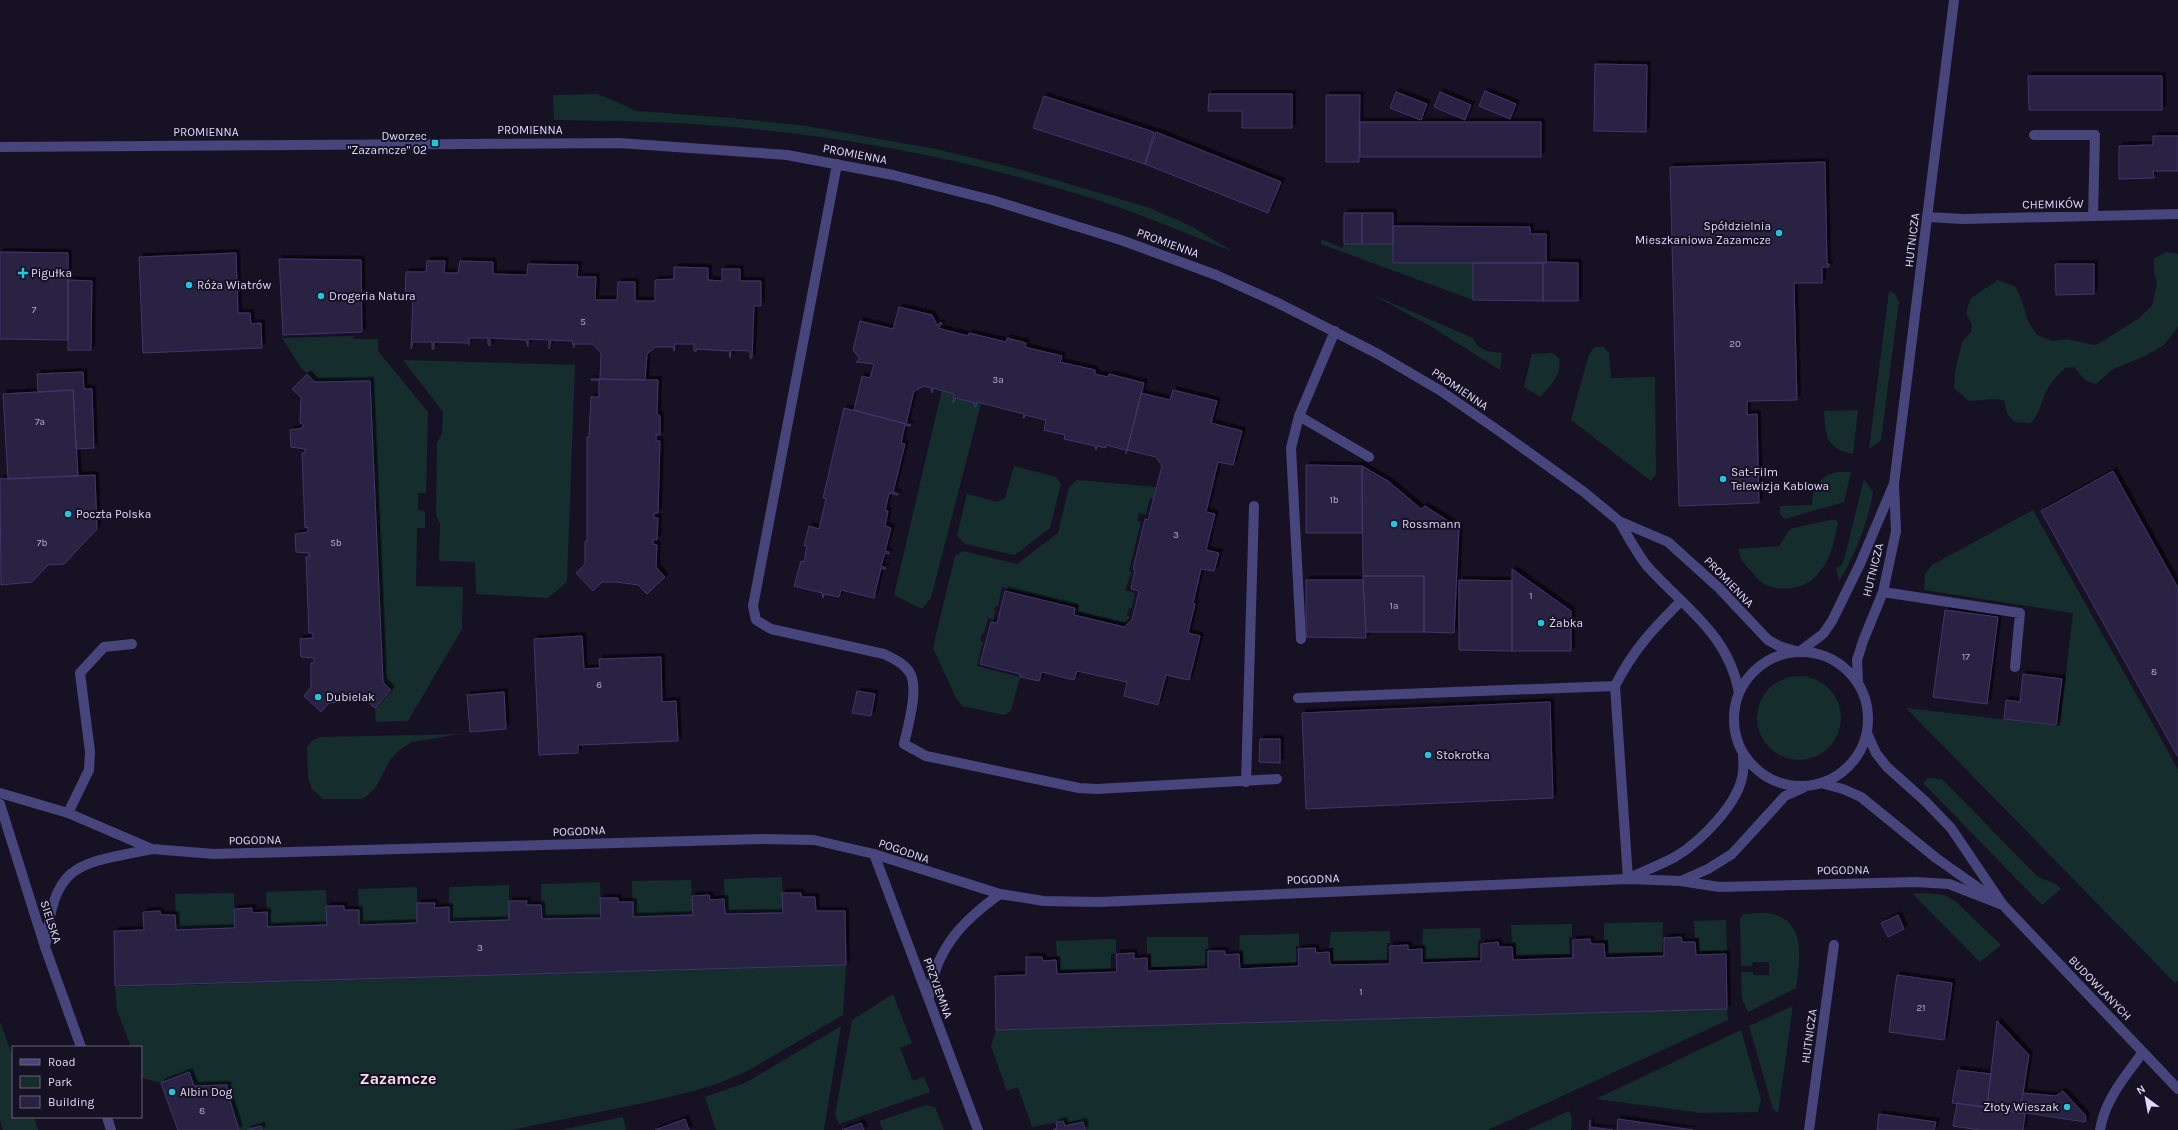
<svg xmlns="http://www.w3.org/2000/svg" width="2178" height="1130" font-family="Karla,sans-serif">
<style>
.green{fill:#162d2d}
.building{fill:#292142;stroke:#42366b;filter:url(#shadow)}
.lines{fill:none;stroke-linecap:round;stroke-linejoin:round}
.minor{stroke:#48447c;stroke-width:10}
.poi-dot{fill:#20c5e0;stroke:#161224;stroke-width:1.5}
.labels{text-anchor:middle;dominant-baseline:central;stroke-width:4;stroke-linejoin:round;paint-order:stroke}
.number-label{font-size:10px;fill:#b2accc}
.street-label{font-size:12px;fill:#dfdafa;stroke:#161224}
.poi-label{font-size:12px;fill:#dfdafa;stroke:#161224;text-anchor:start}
.district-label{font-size:16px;font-weight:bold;fill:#fadcee;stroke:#161224}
</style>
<defs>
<filter id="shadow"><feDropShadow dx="3.5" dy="-3.5" stdDeviation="0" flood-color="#0009"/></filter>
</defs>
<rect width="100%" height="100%" fill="#161224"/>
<path class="green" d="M598,94l39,17 95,7 75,8 129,23 82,20 129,38 42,18 43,26c-48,-18 -95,-39 -144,-54 -120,-37 -245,-62 -370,-71 -55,-5 -109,-5 -164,-6l-1,-25z
M1321,239l21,9 2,-4h49v19h80v37l-152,-56z
M2166,252l12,2v73l-14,18 -19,11 -32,13 -17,15 -11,-4 -11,-13 -9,1c-6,6 -13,13 -17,20 -8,14 -6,22 -17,35l-17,-1 -7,-9 -3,-13 -11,-1 -24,2 -15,-13 1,-16 7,-30 9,-10 1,-7 -6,-12 5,-15 27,-18 18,7 6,14 6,20 9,14 16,6 13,-2 30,6 42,-26 14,-13 5,-23 -3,-11v-13z
M1889,291l6,3 4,8 -18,138 -12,9z
M1371,294l102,44c6,13 16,14 29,15l-2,17 -68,-43z
M353,336l1,3h24v12l50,61 -2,81h-8v17l7,1v17h-8l-1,58 47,1 -1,42 -54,92 -32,1 -1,-13 18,-19 -9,-8 -13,-301 -56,-1 -14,-12 -19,-30z
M1595,347h9l5,6 2,25 44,-1 1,97 -5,7 -80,-61 18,-66z
M1552,353l7,5c3,17 -8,28 -19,39l-16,-10 8,-33z
M403,360l172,5 -8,217 -19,16 -72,-4 -1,-32 -36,-1 1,-38 -4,-7 1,-73 5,-10 1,-21z
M944,381l40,11 -53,206 -9,11 -28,-14z
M1858,410l-5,44c-28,-6 -27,-18 -29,-43z
M1014,466l42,11 5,7 -11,44 -35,27 -50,-11 -8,-8 10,-42 31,8 7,-4z
M1837,472h14l-7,30 -59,17 -5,-4v-9l32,-1c0,-17 8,-29 25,-33z
M1864,479l9,13c-5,31 -18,63 -34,89l-3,-13 5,-2 3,-6z
M1077,480l79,7 -3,12 -3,-1 -4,17 -7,-2 -2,8 4,1 -12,49 3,1 -7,18 10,3 -3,15h-3l-2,7 3,3 -7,5 -46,-11 2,-6 -77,-19 -4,19h-3l-1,14 -6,-2 -4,16 -2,-1 -2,8 3,1 -6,24 43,11 -9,34 -7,4 -41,-9 -6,-6 -24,-52 22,-92 8,-5 54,13 41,-31 11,-46z
M2033,510l145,259v212l-3,2 -269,-275 154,18 13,-113 -149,-23 1,-16 7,-9z
M1833,519l5,3c-4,20 -7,39 -22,54 -13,14 -39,17 -55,6 -4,-3 -7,-8 -11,-12 -6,-6 -11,-12 -11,-21l40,-3 11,-17z
M1757 718a42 42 0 1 1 84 0a42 42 0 1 1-84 0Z
M461,734l-49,8 -13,8 -9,10 -14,27 -9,9 -5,3h-39l-11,-10 -4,-11 -1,-31 6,-7 9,-3z
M1928,778l14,1 94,96c10,8 17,4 25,14l-19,16 -119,-122z
M782,877l1,36 -58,1 -1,-35z
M691,880l2,35 -60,2 -1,-36z
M600,882l1,36 -59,1 -1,-35z
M509,885v35l-60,2v-35z
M417,887v36l-58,2 -1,-36z
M326,890l1,35 -60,2 -1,-35z
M234,893l1,35 -59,2 -1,-36z
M1926,893l18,2 11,6 46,44 -21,17 -67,-68z
M1744,914c8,0 20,-2 28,0 36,8 27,49 24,74l-48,24 -6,-13 -1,-27h12v3h16v-13h-16l-1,4h-11l-1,-47z
M1726,920l1,31h-28v-13h-4l-1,-17z
M1663,922l-1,30 -54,1v-12l-4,-1v-17z
M1572,924v13h-3l1,17 -54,1 -1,-13h-3l-1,-17z
M1480,928l1,12h-3v18l-54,1v-13l-2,-1 1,-16z
M1390,931v12h-3v17l-54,1v-13h-4l2,-16z
M1299,934v12h-3v17l-53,1 -1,-12h-3l1,-17z
M1147,937h61v12h-3v18h-54v-13h-4z
M1116,939v14l-5,1v15l-51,1v-14l-3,1 -1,-16z
M846,965l-3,50 -94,55 -27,12 -28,9 -46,11 -137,28h-249l-1,-4 -14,4h-8l-13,-45 -32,1 -5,-13 -28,10 -19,-5 -1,-31h-10l-14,-37 -2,-23z
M893,994l19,49 -12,5 13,33 11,-4 6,15 -91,32 -4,-9 17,-95z
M1793,1006l-15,107 -5,-4 -24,-83z
M1727,1009l1,11 -240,110h-403l-2,-8 -18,4 -2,-5 -31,6 -14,-40 -11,4 -16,-45 5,-16z
M0,1021l13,37v59h21l4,13h-35l-3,-9z
M841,1026l-17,104h-108l-11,-33 40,-14z
M1741,1030l20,70 -3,12 -56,1 -106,-14z
M926,1105l9,2 9,23h-61l-4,-9z
M1569,1111l3,7 -1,12h-44z
M623,1117l3,13h-65z"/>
<path class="building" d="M1595,64l52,1 -1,67 -52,-1z
M2028,76h134v34h-133z
M1485,91l31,13 -6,15 -31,-13z
M1396,92l31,12 -6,16 -31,-12z
M1440,92l31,13 -6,15 -31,-13z
M1209,94h83v34h-50v-17h-34z
M1326,95h34l-1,67h-33z
M1044,96l110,36 -9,32 -112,-36z
M1360,122h181v35h-181z
M1156,132l125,50 -13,31 -123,-49z
M2153,136h25v35h-25l1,7 -35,1v-33l34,-1z
M1825,162l2,102h2v3h-7v16h-28l3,117 -50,1v14l10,-1 2,89 -80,3 -9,-339z
M1344,213h18v31h-18z
M1362,213h31v31h-31z
M1393,226l137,1v7h16v29h-153z
M0,252l68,1v87l-68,-1z
M236,253l2,60h12l1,11 10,-1 1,25 -119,5 -4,-96z
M279,259l82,1 1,72 -79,3z
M427,261h18l-1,12h14l2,-12 33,1v12l34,1 1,-11 50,1 -1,12h19l-1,23h22l1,-18h17v19h20v-21l19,-1v-12l34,1v12l14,1v-12h18v12h21v25h-7l-2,52h-2v-7l-19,-1 -1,8 -1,-7 -33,-2v3l-2,-1v-7h-19l-1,7 -1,-4h-18l-8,7 -2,26 -45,-1 1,-26 -8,-9h-19v4l-2,-7 -21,-1 -2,9v-9l-21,-1v8l-2,-7 -36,-2v8l-2,-1v-7h-19v7l-2,-2 -33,-1v7h-2v-7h-19l-2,7 2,-53h-8l1,-24h20z
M1546,262l32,1v38h-35v-38z
M1473,263h70v38l-70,-1z
M2055,264h39v30l-38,1z
M68,280l24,1 -1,69h-23z
M899,307l33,8 5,10 4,-3 1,2 -4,4 30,8 1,-3 37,9 1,-4 19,5 -1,4 37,9 -2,6 35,8v4l13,3 1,-3 35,9 -18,71v-4l-20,-5v3l-9,-2 -1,4 -1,-4 -31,-7 1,-4 -21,-5 2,-10 -21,-5 -1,3h-1l1,-4 -47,-12 -1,5 -2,-1 1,-3 -19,-5 -3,5 1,-9 -21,-6 -1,5 -1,-5 -7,-2 -10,5 -8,33 -52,-14 8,-34 8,2 4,-14 -18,-2 4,-3 -7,-9 7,-29 33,8z
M83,372l1,17h8l2,59 -18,1 -3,-59 -35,2 -1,-18z
M307,374l8,8 55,-1 13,301 8,8 -16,18 -8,-7h-17l-21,2 -8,9 -17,-16 7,-9v-24h3v-5l-13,-1 -1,-18 13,-1v-5h-4l-3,-76h3v-4l-13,-1 -1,-18 13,-2v-5l-3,1 -3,-75h3v-4l-14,-2 -1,-17 13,-2v-4l-3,-1 1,-26 -9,-8z
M591,379l67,1 -1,34 3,2v19h-4v6h4l-2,72h-4v5h4l-1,22 -4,-1v5l4,1 -1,22 9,10 -18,17 -9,-9 -21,-3h-15l-9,9 -17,-18 9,-9v-23l2,1v-105h2l2,-40h8v-17h-8z
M73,390l5,86 -70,3 -5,-85z
M1173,390l44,11 -6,22 31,8 -9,34 -15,-3 -12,50 9,2 -9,36 13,3 -5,18 -13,-2 -8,34 2,1 -7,29 12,3 -11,44 -23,-5 -8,30 -34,-9 3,-14 -50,-11 -3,9 -32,-8 -3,9 -19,-4v-3l-40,-10 11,-42 6,1 8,-32 70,17 -1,7 50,12 8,-7 7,-29 -8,-2 4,-19 -2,-1 12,-50 3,1 14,-54 -6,-9 -29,-7 14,-57 29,7z
M844,408l67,17 -1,1 -5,-1 -4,18 4,1 -12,48 5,2v1l-9,-2 -4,18h3l-3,15 6,2 -6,23 4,1v2l-4,-1 -4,13 5,2 -1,1 -4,-1 -7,30 -33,-8 -2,7 -15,-3 -1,4 -1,-5 -28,-7 7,-25 3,1 3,-16h-3l5,-20 10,3 7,-30 -3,-1z
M1306,465l56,1v67h-56z
M1362,466l26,15 33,28 4,-3 34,22 -5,105 -30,-1v-56h-61z
M2113,471l65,117v169l-137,-246z
M95,475l2,54 -33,35 -16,1 -16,17 -31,3 -1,-106z
M1512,569l59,42v40h-59z
M1363,576h61v56h-58z
M1306,580h57l3,58 -60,-1z
M1459,580l53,1v70l-53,-1z
M1945,610l53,7 -11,87 -54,-7z
M582,636l2,33 16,-1 -1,-9 62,-2 1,45 14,-1 2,40 -100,4v8l-39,2 -5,-116z
M2023,674l39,5 -6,46 -52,-6 2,-19 14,2z
M857,691l18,3 -4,22 -19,-3z
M504,692l2,37 -36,3 -3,-37z
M1550,702l3,96 -247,11 -4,-96z
M1260,739h20v24l-21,-1z
M782,893h19v4h14l1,14h29l1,54 -731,21 -1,-55 30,-1 -1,-18 17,-1 1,4h14l1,15 59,-2 -1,-19 18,-1v5l15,-1v15l60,-2 -1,-19h18v4h15v15l58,-2v-20h18l-1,5 15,-1v15l60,-2v-19h18l-1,4h15l1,14 59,-1 -1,-20h18v4h15v15l60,-2 -1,-19 17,-1 1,5 14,-1 1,15 58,-1z
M1898,915l6,14 -16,8 -7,-14z
M1681,937l1,5h13l1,13 30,-1 1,55 -731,21 -1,-54 31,-1v-18h16l1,4 13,-1 1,14 60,-2 -1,-18 18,-1v6l13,-1v13l61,-2v-18h17v4l14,-1 1,15 59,-3 -1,-17 17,-1 1,5 13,-1 1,13 60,-1v-18l18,-1v5l14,-1v14l59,-2v-17l17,-2 1,5h13l1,13 60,-2v-18l17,-1 1,5h13l1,14 59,-2v-18z
M1897,975l55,8 -8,57 -55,-8z
M1997,1021l32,34 -9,57 -33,-5z
M1958,1070l33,4 -4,33 -35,-4z
M189,1072l5,14 33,-1v6l12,39h-61l-17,-47z
M2063,1091l23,25 -1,6 -65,-10 3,-19 33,3z
M1957,1103l68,11 -2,16h-43l-27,-4z
M1879,1114l57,8 -2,8h-57z
M685,1119l4,11h-34z
M1618,1119l75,11h-76z
M1590,1120v7l23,3h-24z
M1063,1121l2,5 18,-4 2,8h-32l4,-2 -1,-5z
M861,1123l3,7h-22z
M261,1126l1,4h-15z"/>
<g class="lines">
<path class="minor" d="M2034,135h61l-2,81
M0,147l619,-4 168,12 106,20 99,25 129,40 95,35 60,27 102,52 63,37 58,40 85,61 35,29 49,21 51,46 49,52 11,6 20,6
M837,164l-84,442 3,14 15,9 113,25c11,5 25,12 28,24 5,17 -4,48 -8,66l22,12 153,32 18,1 180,-10
M1928,217l35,2 215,-5
M1299,416l70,41
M1619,521c9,15 18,33 29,46 38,42 81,68 91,126
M1883,592l137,21 -5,54
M1301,639l-10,-191 8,-32 36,-85
M1734 719a67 67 0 1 1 134 0a67 67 0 1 1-134 0Z
M1799,652l24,-18 9,-13 28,-57 33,-78
M1858,682l-1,-22 6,-19 20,-49 13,-61 -2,-47 60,-484
M1298,698l317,-12
M1867,733l9,20 11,14 38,34 26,27 52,77 175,184
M1246,782l8,-276
M1821,783l22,6 18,8 75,61 54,38
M0,793l68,20 84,36 62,5 548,-15 52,1 60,14 126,40 44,7 55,1 529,-23 53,2 38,6 197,-5 33,2 54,21
M0,804l45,143 36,100
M68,813l21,-43 1,-18 -10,-79 24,-26 28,-3
M874,854l104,276
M1630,878c14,-7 30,-13 45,-21 25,-15 65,-54 68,-85 1,-6 0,-12 0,-18
M1628,879l-13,-193c18,-36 38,-57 66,-85
M1681,881l27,-12 24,-15 53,-58 18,-8
M46,943c9,-83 34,-79 106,-94
M929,997c7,-48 32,-75 71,-103
M107,1117l4,13
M1809,1130l25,-185
M2100,1130c5,-31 25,-53 43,-78"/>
</g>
<g class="poi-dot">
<rect x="431" y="139" width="8" height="8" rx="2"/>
<circle cx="1779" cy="233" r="4"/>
<path d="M21 267h4v4h4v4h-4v4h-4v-4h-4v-4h4z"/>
<circle cx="189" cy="285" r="4"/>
<circle cx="321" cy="296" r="4"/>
<circle cx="1723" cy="479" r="4"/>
<circle cx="68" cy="514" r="4"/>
<circle cx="1394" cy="524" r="4"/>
<circle cx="1541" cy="623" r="4"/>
<circle cx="318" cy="697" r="4"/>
<circle cx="1428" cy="755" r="4"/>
<circle cx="172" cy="1092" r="4"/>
<circle cx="2067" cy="1107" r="4"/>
</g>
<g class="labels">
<g class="number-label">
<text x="34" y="310">7</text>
<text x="583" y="322">5</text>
<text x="1735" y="344">20</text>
<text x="998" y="380">3a</text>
<text x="40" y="422">7a</text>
<text x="1334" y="500">1b</text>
<text x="1176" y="535">3</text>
<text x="42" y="543">7b</text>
<text x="336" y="543">5b</text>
<text x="1531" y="596">1</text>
<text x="1394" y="606">1a</text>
<text x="1966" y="657">17</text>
<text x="2154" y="672">8</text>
<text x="599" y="685">6</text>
<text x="480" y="948">3</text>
<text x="1361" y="992">1</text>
<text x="1921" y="1008">21</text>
<text x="202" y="1111">8</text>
</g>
<g class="street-label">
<text x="530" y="130">PROMIENNA</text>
<text x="206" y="132">PROMIENNA</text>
<text transform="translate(855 154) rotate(11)">PROMIENNA</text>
<text transform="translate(2053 204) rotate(-1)">CHEMIKÓW</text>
<text transform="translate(1912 240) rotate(-83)">HUTNICZA</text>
<text transform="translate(1168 243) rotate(20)">PROMIENNA</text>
<text transform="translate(1460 389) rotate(34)">PROMIENNA</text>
<text transform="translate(1873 570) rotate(-76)">HUTNICZA</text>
<text transform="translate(1729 582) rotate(46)">PROMIENNA</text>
<text transform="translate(579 831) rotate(-2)">POGODNA</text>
<text transform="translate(255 840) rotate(-1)">POGODNA</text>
<text transform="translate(904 851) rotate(19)">POGODNA</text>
<text transform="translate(1843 870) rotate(-1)">POGODNA</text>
<text transform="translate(1313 879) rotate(-2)">POGODNA</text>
<text transform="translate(51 922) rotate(72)">SIELSKA</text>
<text transform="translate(938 988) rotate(70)">PRZYJEMNA</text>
<text transform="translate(2100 988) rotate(46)">BUDOWLANYCH</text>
<text transform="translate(1809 1036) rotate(-82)">HUTNICZA</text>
</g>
<g class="poi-label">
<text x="427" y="136" text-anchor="end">Dworzec<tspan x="427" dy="14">"Zazamcze" 02</tspan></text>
<text x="1771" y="226" text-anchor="end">Spółdzielnia<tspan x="1771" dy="14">Mieszkaniowa Zazamcze</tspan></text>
<text x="31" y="273">Pigułka</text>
<text x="197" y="285">Róża Wiatrów</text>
<text x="329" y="296">Drogeria Natura</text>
<text x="1731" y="472">Sat-Film<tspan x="1731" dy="14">Telewizja Kablowa</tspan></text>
<text x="76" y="514">Poczta Polska</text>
<text x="1402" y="524">Rossmann</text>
<text x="1549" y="623">Żabka</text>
<text x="326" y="697">Dubielak</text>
<text x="1436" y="755">Stokrotka</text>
<text x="180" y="1092">Albin Dog</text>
<text x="2059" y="1107" text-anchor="end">Złoty Wieszak</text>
</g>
<g class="district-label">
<text x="398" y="1078">Zazamcze</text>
</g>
</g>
<rect x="12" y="1046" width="130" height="72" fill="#161224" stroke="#66627a"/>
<rect x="20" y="1059" width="20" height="6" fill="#48447c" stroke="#66627a"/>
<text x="48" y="1066" font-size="12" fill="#dfdafa">Road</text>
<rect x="20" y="1076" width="20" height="12" fill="#162d2d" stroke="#66627a"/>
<text x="48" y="1086" font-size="12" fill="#dfdafa">Park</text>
<rect x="20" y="1096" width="20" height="12" fill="#292142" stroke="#66627a"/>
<text x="48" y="1106" font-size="12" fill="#dfdafa">Building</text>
<g transform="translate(2146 1098) rotate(328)" stroke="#161224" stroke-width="3" paint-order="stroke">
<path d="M0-3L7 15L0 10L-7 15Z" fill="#dfdafa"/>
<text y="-6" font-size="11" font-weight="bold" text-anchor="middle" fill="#dfdafa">N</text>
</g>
</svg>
